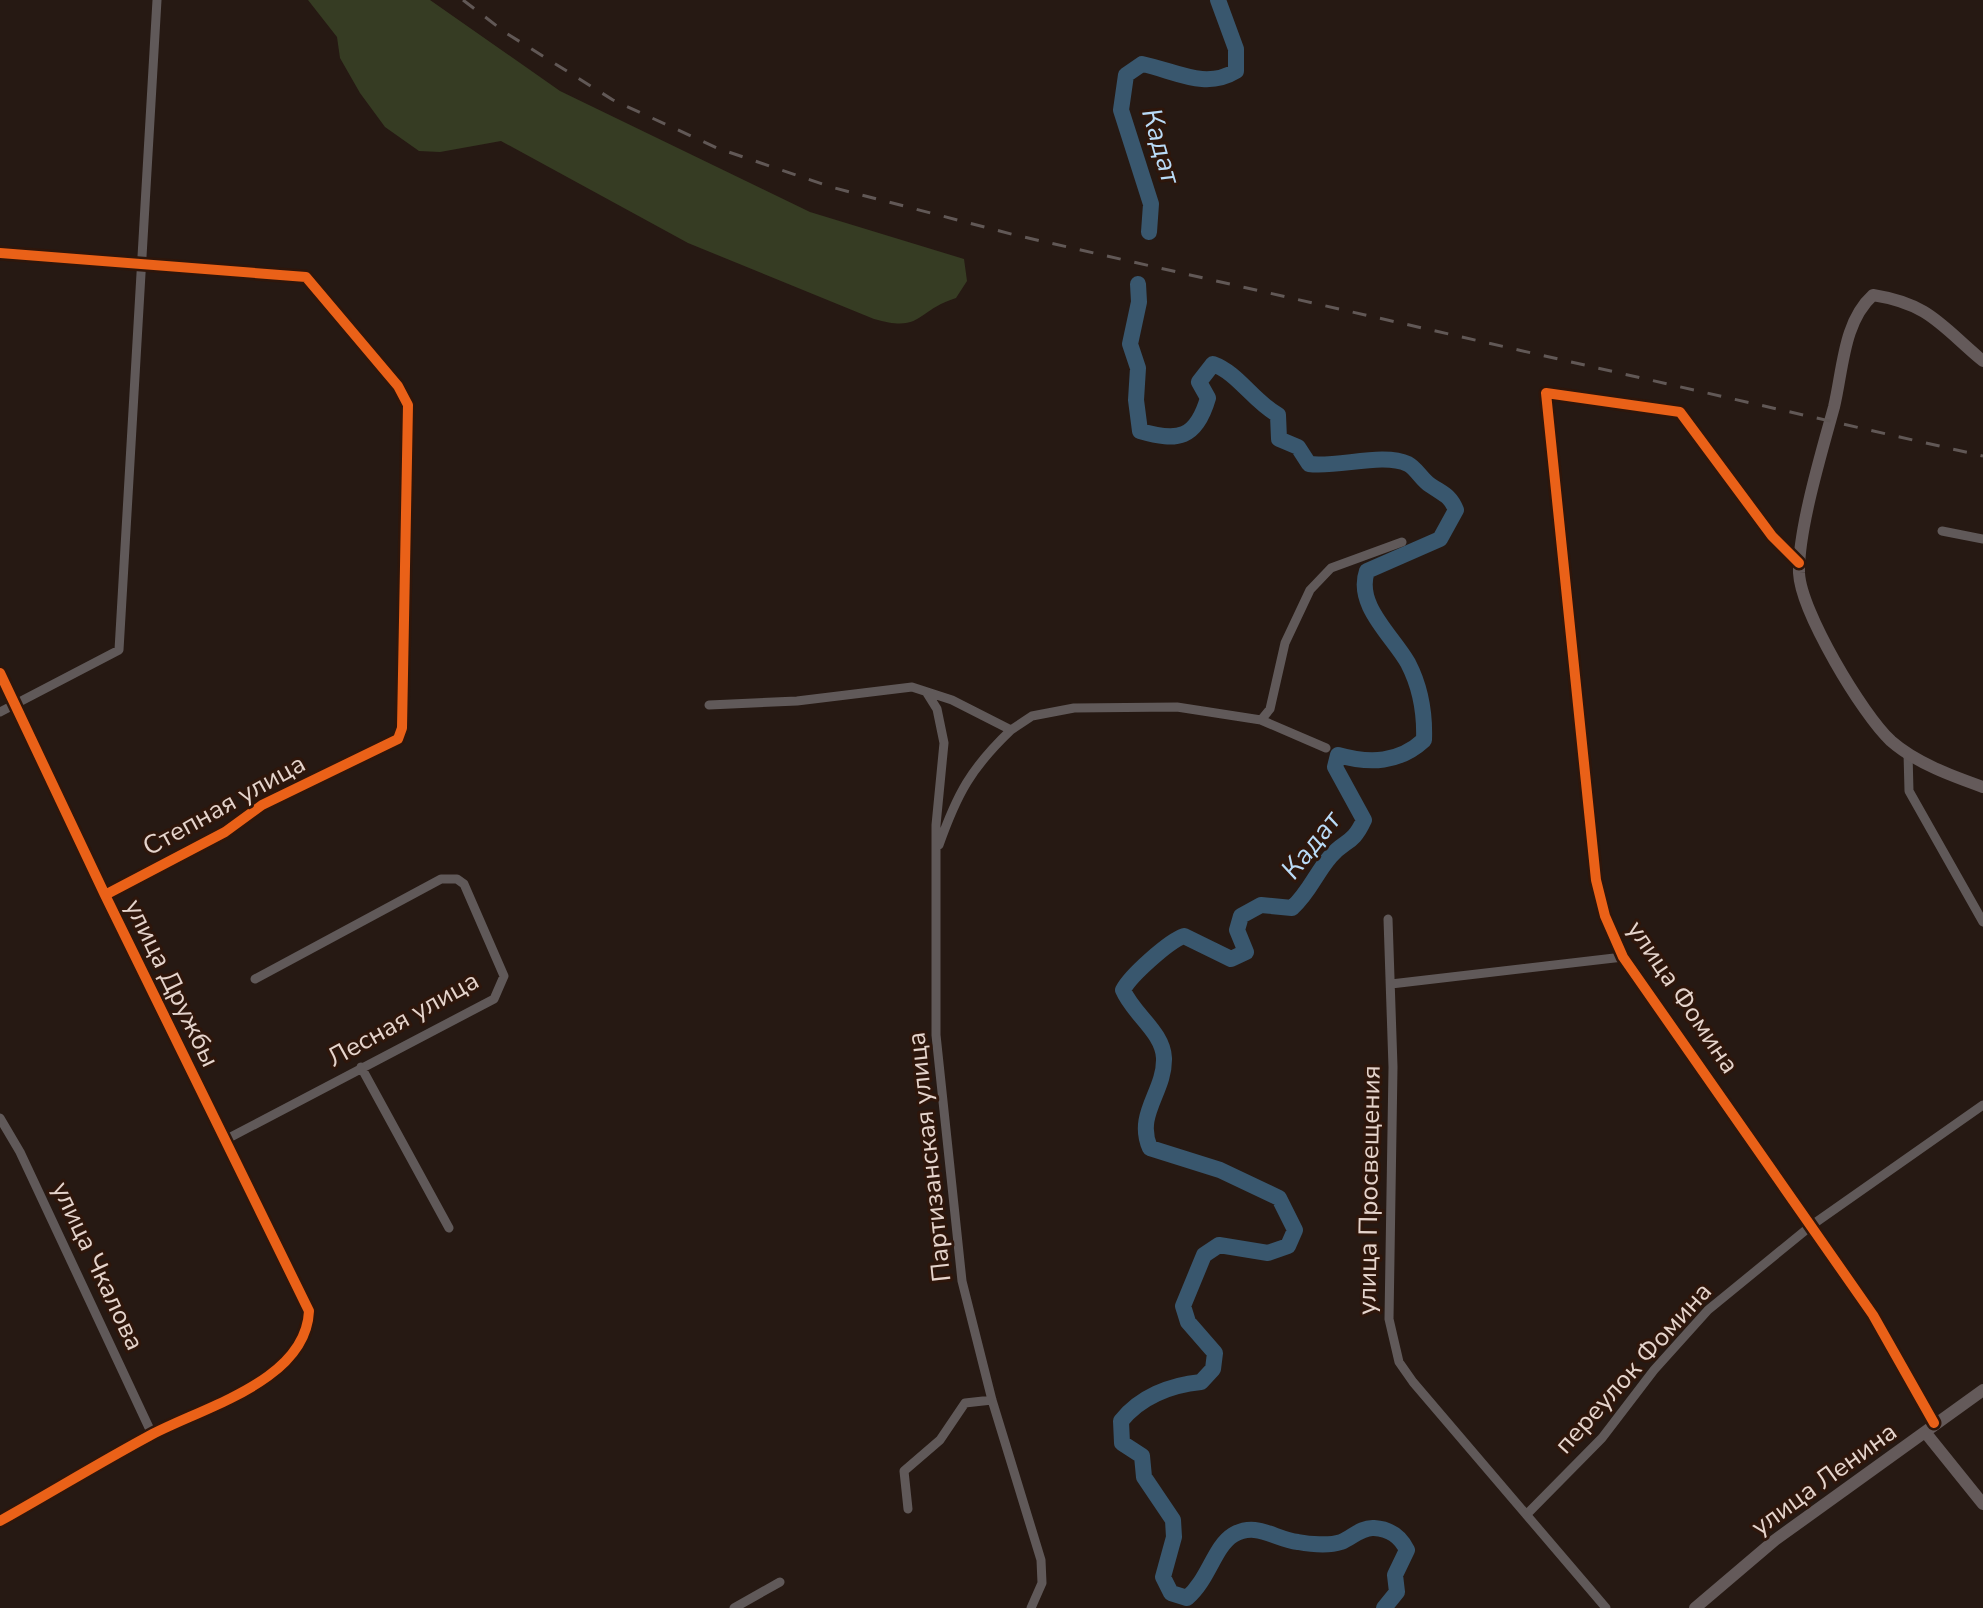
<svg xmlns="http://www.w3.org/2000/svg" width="1983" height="1608" font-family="'Nunito Sans',sans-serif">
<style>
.green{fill:#363c23}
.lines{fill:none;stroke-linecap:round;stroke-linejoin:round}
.river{stroke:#39576e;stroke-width:16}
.street{stroke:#605959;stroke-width:9}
.secondary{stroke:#645a5a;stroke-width:12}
.rail{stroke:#615856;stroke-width:3;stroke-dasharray:14 14;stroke-linecap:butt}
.cycleway-casing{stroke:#2e160b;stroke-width:15}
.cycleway{stroke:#ea6118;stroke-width:10}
.labels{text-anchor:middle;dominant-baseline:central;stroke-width:6;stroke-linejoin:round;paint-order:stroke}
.street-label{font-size:26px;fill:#e5d4cc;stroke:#2e160b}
.water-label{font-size:28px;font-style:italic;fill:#b9dbf7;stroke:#2e160b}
</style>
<rect width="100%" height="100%" fill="#261913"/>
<path class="green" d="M308,0h122l130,91 250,121 154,47 3,22 -11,17c-41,13 -33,35 -82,21l-186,-76 -187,-102 -61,11 -21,-1 -34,-24 -25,-34 -20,-35 -3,-21z"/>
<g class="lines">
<path class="river" d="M1149,232l2,-28 -30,-94 5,-35 16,-11c34,7 63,26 94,7v-22l-18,-49
M1138,284l1,18 -9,42 8,24 -2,32 4,31c38,11 56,8 68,-33l-9,-16 14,-18c25,9 40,37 65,51l1,24 19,8 11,17c29,4 74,-12 99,0 8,4 14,16 22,21 13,9 20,10 26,25l-16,29 -73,32c-12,34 25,64 41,92 13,25 17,50 16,77 -25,23 -54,24 -86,15l-3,12 29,53c-12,26 -19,19 -34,37 -14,16 -21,36 -38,51l-31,-3 -20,11 -4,14 9,22 -15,7 -47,-23c-15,5 -54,40 -61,54 10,24 40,42 41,68 1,34 -29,56 -14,90l70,22 59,28 16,32 -7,16 -20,7 -49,-8 -15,10 -21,51 5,16 27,31 -2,16 -12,13c-31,3 -61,15 -80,39l1,22 20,13 2,21 29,43 1,17 -11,40 8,16 16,5c22,-19 27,-51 46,-63 23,-14 41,4 65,7 11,2 31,4 43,0 11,-4 20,-15 33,-14 16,1 26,8 33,22l-12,25 2,17 -13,16"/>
<path class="street" d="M0,253l306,24 92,109 10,19 -6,323 -4,11 -136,66 -37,27 -120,63
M1942,531l41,8
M1799,563l-27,-27 -92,-124 -134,-19 50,487 9,36 18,41 250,358 61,108
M0,673l105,222 204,416c-3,71 -109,97 -160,125 -50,27 -99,57 -149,85
M927,693l10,16 7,34 -8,82v210l26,246 30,119 49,160 1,23 -11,25
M709,705l88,-4 115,-14 40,13 59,30 21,-14 42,-8 103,-1 84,13 9,-11 15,-66 25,-53 21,-22 71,-26
M0,712l119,-62 38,-650
M1261,720l65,28
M1908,753l1,38 74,131
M939,845c18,-51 32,-77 72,-115
M1388,919l5,148 -4,252 10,43 14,20 193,226
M1391,984l232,-27
M361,1067l88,161
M0,1118l20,34 132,282
M225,1140l269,-141 10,-23 -40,-92 -7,-5h-16l-186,100
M908,1509l-4,-38 36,-31 25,-37 27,-3
M1528,1513l74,-75 52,-68 54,-60 104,-85 171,-120
M734,1608l46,-26"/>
<path class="secondary" d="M1983,361c-42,-35 -53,-57 -110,-66 -30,27 -30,75 -39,112 -12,44 -36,123 -35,166 2,39 63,141 92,168 25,22 61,35 92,46
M1925,1432l58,72
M1695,1608l80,-68 208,-150"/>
<path class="rail" d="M463,0l43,33 107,67 104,48 114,39 184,48 968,221"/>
<g class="cycleway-casing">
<path id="cycleway" d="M0,253l306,24 92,109 10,19 -6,323 -4,11 -136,66 -37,27 -120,63
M1799,563l-27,-27 -92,-124 -134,-19 50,487 9,36 18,41 250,358 61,108
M0,673l105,222 204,416c-3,71 -109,97 -160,125 -50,27 -99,57 -149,85"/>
</g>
<use href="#cycleway" class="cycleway"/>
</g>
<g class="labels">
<g class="street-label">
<text transform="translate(224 805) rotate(-29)">Степная улица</text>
<text transform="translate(172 983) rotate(64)">улица Дружбы</text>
<text transform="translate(1683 997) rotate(56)">улица Фомина</text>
<text transform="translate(403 1019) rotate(-29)">Лесная улица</text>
<text transform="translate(929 1157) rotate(-96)">Партизанская улица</text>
<text transform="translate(1369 1190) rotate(-89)">улица Просвещения</text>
<text transform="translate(98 1266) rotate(65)">улица Чкалова</text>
<text transform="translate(1633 1368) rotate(-48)">переулок Фомина</text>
<text transform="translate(1824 1479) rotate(-36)">улица Ленина</text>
</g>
<g class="water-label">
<text transform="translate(1161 146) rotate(74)">Кадат</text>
<text transform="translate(1311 845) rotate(-52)">Кадат</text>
</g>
</g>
</svg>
